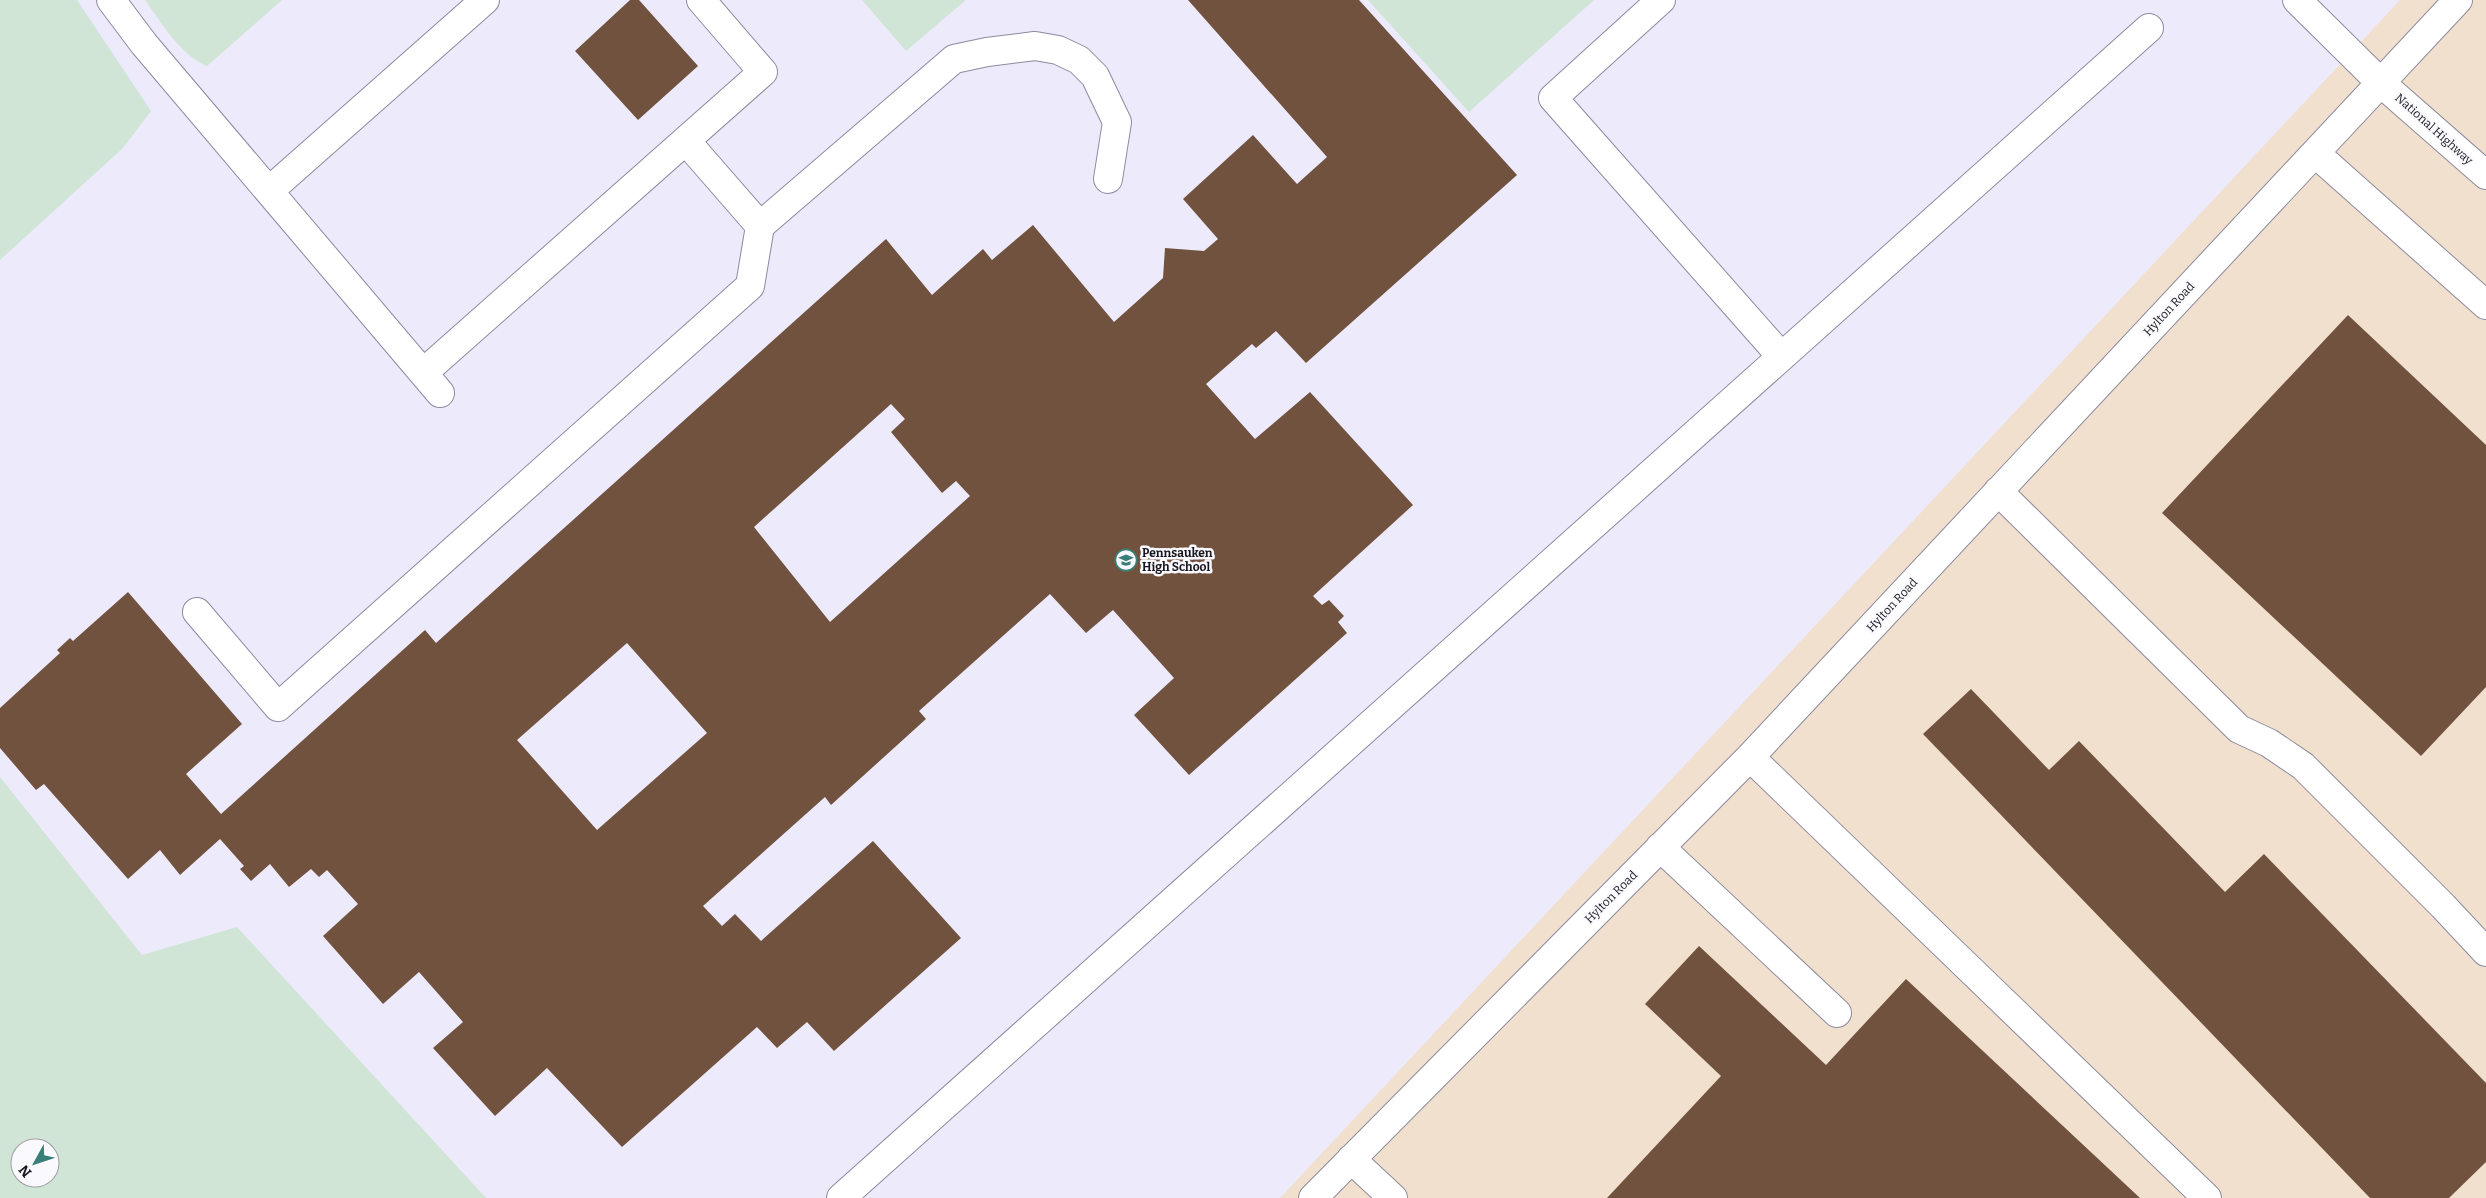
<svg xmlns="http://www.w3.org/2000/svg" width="2486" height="1198" font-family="Bitter,serif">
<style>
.industrial{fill:#f1e0ce}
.green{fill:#d0e5d5;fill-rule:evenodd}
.building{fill:#71523f;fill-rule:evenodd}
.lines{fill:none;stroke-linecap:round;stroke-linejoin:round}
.minor-casing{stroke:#8d8a9f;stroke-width:30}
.minor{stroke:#fff;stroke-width:28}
.labels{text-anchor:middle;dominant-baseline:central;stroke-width:5;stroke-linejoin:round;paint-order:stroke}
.street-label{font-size:12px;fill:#18161e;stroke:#faf9fe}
.poi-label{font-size:12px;font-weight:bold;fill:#18161e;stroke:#faf9fe;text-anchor:start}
</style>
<rect width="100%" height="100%" fill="#edeafc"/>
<path class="industrial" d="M2400,0h86v1198h-1206z"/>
<path class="green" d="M0,0h77l74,111 -28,37 -123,112z
M145,0h137l-75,66c-27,-11 -46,-44 -62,-66z
M862,0h104l-60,51z
M1368,0h226l-125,112z
M0,777l142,178 95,-28 249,271h-486zM20,1148h30v30h-30z"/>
<path class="building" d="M630,0h9l59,66 -60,54 -63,-69z
M1188,0h171l158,175 -211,188 -30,-32 -20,17 -4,-4 -46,40 49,55 55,-47 103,113 -100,91 9,9 7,-5 15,16 -6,6 9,11 -158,142 -55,-60 40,-37 -61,-68 -27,23 -36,-39 -131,117 7,8 -95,86 -6,-8 -122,109 19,20 13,-12 26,27 112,-100 88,97 -127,113 -27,-29 -30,26 -20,-21 -135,120 -75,-79 -52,48 -62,-68 30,-26 -44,-50 -36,32 -60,-68 35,-32 -31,-34 -8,7 -8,-8 -22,18 -19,-23 -19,17 -11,-12 4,-3 -24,-27 -40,36 -20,-25 -32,29 -84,-95 -8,6 -36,-42v-40l60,-55 -3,-3 13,-12 3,3 55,-49 114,132 -56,50 35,40 204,-184 11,13 450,-404 46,56 51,-46 9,11 41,-35 81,97 49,-44 2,-30 39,3 14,-12 -35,-40 70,-64 44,49 30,-27zM891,404l14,15 -14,13 51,61 14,-12 14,15 -140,126 -76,-95zM627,643l80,90 -110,97 -80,-90z
M2348,315l138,130v242l-65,69 -259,-243z
M1971,689l78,81 30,-29 146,151 39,-38 222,229v79l-37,36h-79l-447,-464z
M1699,946l127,119 80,-86 234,219h-533l114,-122 -76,-72z"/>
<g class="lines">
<g class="minor-casing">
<path id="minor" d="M111,0l33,44 296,349
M1661,0l-108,98 228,258
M2297,0l84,83 105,92
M686,141l74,85 194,-167 33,-7 48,-6 23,4 21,10 16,16 22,46 -9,57
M2315,153l171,152
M269,191l216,-191
M423,373l340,-301 -62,-72
M1998,491l241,238 30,14 34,23 140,140 43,46
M197,612l81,95 472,-421 10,-60
M1750,757l457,441
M1660,847l177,166
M1351,1159l42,39
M841,1198l1308,-1170
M1313,1198l437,-441 708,-757"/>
</g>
<use href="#minor" class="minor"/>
</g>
<defs>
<g id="school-ring" transform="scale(1.125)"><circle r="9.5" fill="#faf9fe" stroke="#387f79" stroke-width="1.5"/><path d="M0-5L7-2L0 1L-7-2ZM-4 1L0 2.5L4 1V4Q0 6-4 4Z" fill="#387f79"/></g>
</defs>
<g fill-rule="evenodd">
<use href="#school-ring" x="1126" y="560"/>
</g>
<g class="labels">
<g class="street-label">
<text transform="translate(2434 129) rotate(42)">National Highway</text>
<text transform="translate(2169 309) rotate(-47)">Hylton Road</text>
<text transform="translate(1892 605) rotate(-47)">Hylton Road</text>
<text transform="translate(1611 897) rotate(-45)">Hylton Road</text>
</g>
<g class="poi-label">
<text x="1142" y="553">Pennsauken<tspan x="1142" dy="14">High School</tspan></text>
</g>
</g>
<g transform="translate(35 1163) rotate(230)"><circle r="24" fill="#faf9fe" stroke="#a09ea4"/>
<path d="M0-4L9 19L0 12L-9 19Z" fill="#387f79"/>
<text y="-8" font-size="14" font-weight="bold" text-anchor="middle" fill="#18161e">N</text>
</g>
</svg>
